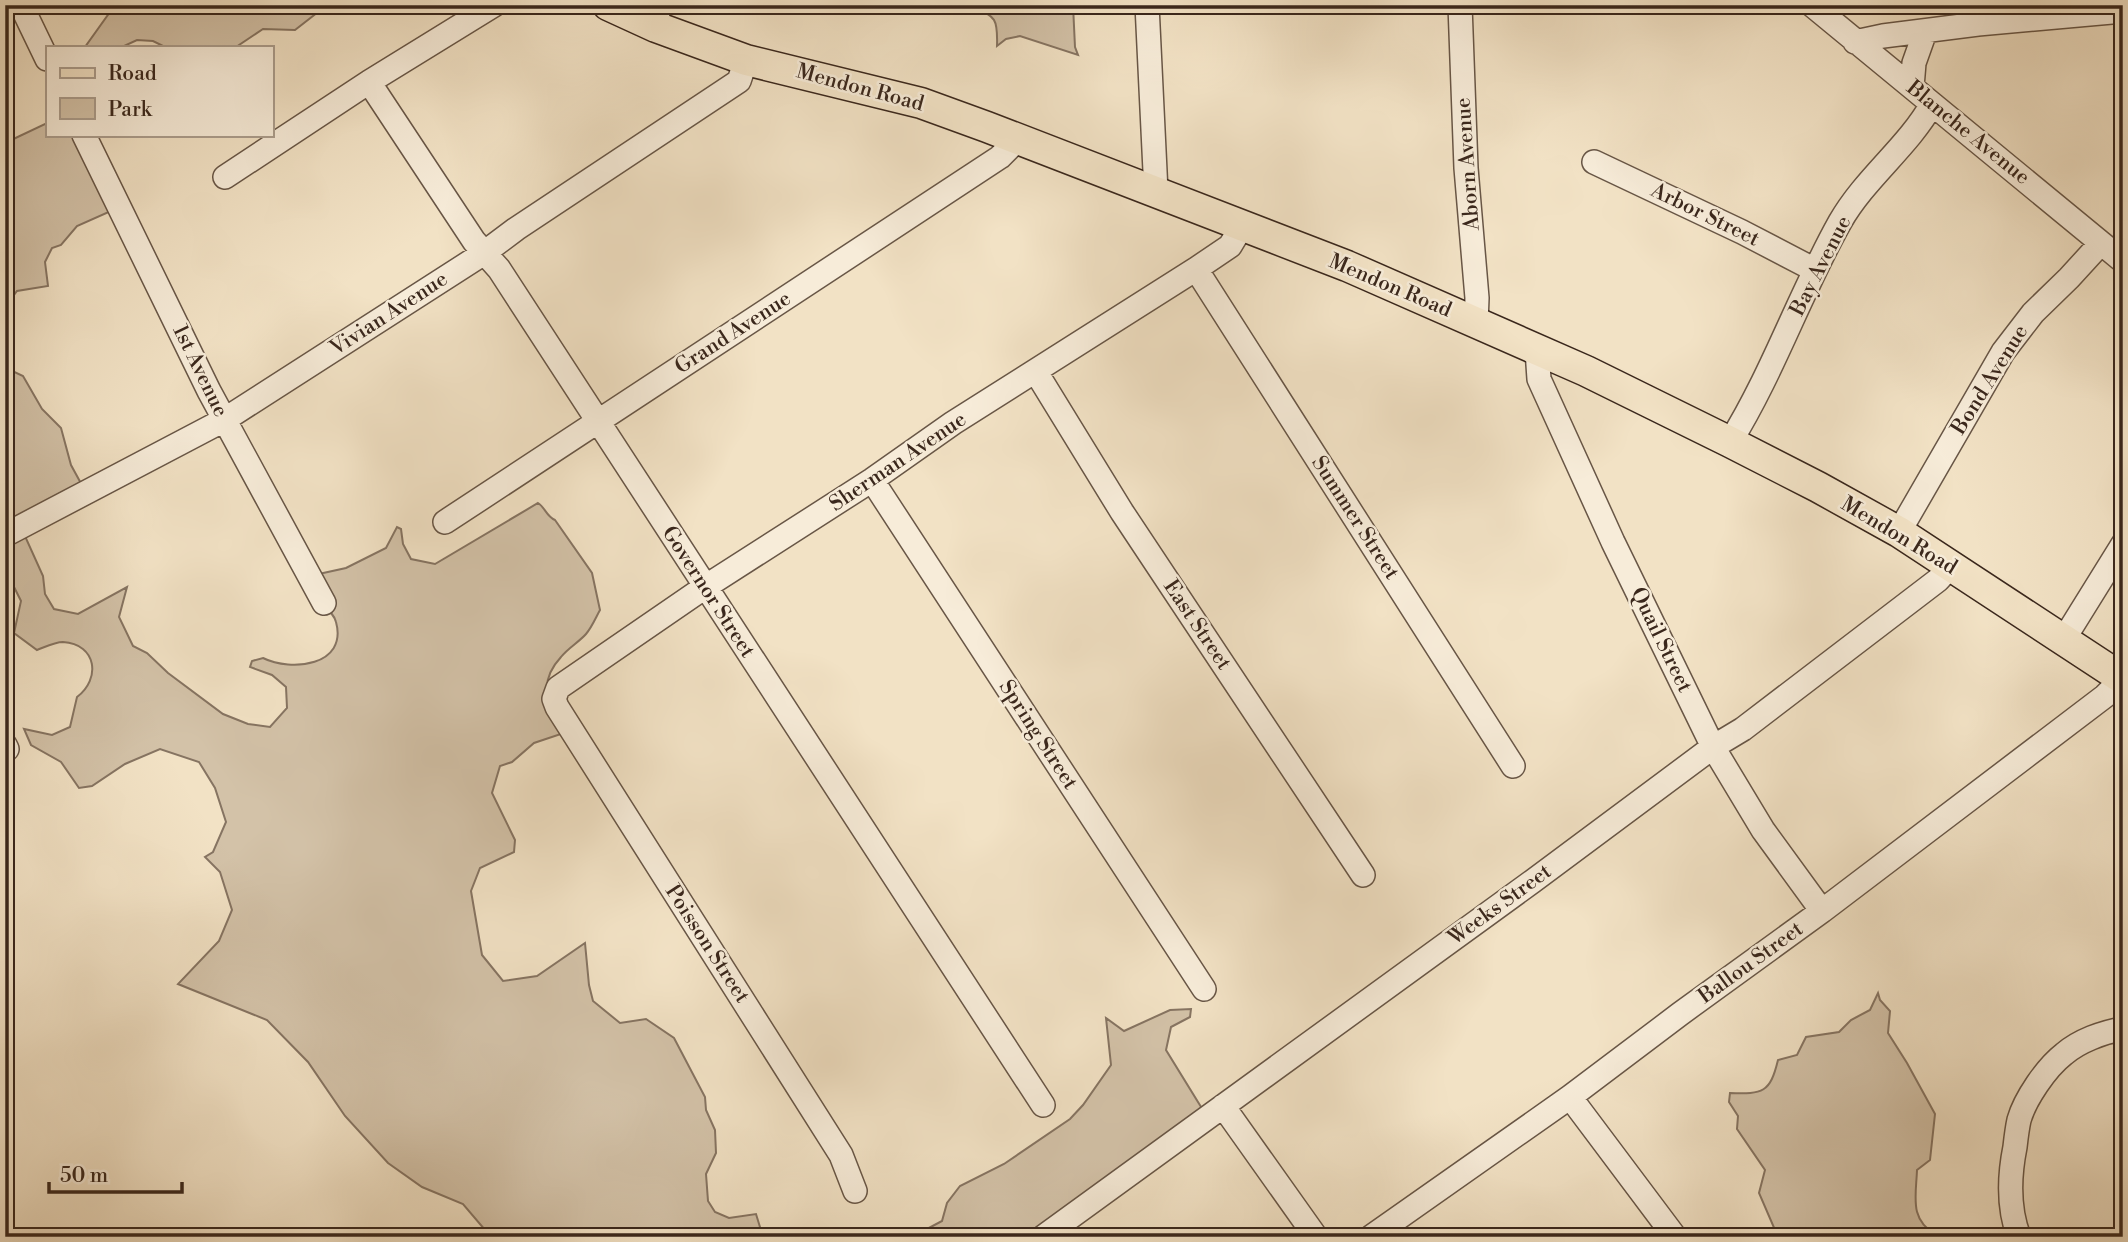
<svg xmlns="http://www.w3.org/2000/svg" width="2128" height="1242" font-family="'Libre Bodoni',serif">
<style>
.green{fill:#d3c2a8;stroke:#867462;stroke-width:2}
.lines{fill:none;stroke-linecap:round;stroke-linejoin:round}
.minor-casing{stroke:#685646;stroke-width:26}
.major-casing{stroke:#3a271c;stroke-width:33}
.minor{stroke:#f7ecd9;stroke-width:23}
.major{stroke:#f2e2c5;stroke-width:30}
.labels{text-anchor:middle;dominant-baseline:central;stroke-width:5;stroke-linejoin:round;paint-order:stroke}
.street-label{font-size:21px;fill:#3a271c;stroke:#f7ecd9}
</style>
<rect width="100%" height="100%" fill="#f2e2c5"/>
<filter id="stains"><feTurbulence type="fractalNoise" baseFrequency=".00286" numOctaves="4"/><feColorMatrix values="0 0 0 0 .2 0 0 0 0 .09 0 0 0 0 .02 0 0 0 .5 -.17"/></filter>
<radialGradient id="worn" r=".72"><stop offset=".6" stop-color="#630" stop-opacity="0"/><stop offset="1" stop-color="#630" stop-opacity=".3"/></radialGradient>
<path class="green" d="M115,5h212l-32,25 -32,-1 -27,18h-71l-12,-6 -16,-1 -15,7h-37z
M969,5h104l2,42 3,8 -58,-19 -14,3 -9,7c1,-30 -2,-29 -28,-41z
M47,123v12h30l34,76 -34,15 -16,19 -9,3 -7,14 3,24 -31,5 -12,16v-164z
M5,362l3,7 15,7 19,33 19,19 10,37 18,33 -65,36 19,42 2,18 9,15 24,5 49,-27 -8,30 14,29 14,7 21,20 55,41 25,10 22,3 17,-19 -1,-21 -14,-12 -22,-8 2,-6 11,-3c28,14 85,8 73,-36 -2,-10 -15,-17 -21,-25 -4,-6 -7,-13 -10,-20l41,-9 40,-20 11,-21 4,2 2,15 8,15 24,5 103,-61c7,4 8,13 17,17l37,53 8,37c-4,7 -8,17 -14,24 -7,8 -18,14 -25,23 -25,27 -12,47 3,76l-30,10 -22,19 -12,4 -8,27 23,47 -1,12 -34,16 -9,23 11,64 21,26 34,-5 48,-33 4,42 4,16 27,22 26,-4 28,19 31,59 1,13 9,20 1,23 -10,21 2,27 7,11 14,6 27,-4 7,23h-272l-28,-33 -41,-17 -34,-24 -43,-47 -37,-54 -41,-42 -89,-36 41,-43 13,-31 -12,-38 -15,-15 8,-5 13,-30 -11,-34 -16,-26 -39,-13 -35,15 -33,22 -13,2 -18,-26 -30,-17 -7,-16 28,6 18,-8 7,-30c24,-18 20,-53 -14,-55 -8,0 -18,5 -26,8l-23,-17 7,-32 -16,-32z
M1878,993l2,7 10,11 -2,22 19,30 28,51 -5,46 -13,10c-1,27 -8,49 19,65l-1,2h-157l-19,-44 6,-23 -28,-41 1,-13 -9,-14 1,-9c33,1 40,0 48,-33l19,-5 9,-18 33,-5 12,-12 19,-10z
M1191,1009l-1,8 -19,10 -5,23 40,65 -170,122h-124l30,-16 5,-18 13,-17 44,-22 66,-45 13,-14 28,-40 -5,-47 18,13 46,-21z"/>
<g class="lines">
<g class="minor-casing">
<path id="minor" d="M21,5l26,54
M1147,5l9,187
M1460,5l6,163 11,130 -1,25
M1812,5l311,256
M656,27l3,-22
M1855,42l28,-6 95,-12 145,-13
M369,82l105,159 25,28 544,836
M1912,87l2,-24 11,-31
M84,135l125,256 115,212
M1594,162l148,70 73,38
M225,177l144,-95 125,-77
M1196,269l317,497
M1537,350l2,29 74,163 100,205 50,83 59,81
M1036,372l86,140 241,363
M1730,442c43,-69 70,-149 110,-220 25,-44 68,-75 92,-118
M872,480l332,509
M445,522l555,-365 17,-17
M1899,532l104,-180 30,-39 36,-35 32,-35
M5,535l219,-115 260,-167 32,-24 223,-148 7,-21
M2064,639l59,-95
M5,745l2,4
M1570,1097l105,140
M1223,1106l93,131
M855,1191l-14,-36 -284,-448 -3,-8 4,-11 147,-101 167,-107 81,-57 243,-154 34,-23 12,-20
M1043,1237l490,-356 180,-134 30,-18 195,-149 12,-13
M1371,1237l199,-140 110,-83 142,-103 283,-215 17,-17
M2019,1237c-11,-29 -10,-60 -4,-90 1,-9 2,-18 4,-27 6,-21 27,-52 45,-66 15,-13 39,-22 59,-25"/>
</g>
<g class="major-casing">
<path id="major" d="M608,5l48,22 90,33 175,43 66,24 360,139 239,105 144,71 88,45 81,45 224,147"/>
</g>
<use href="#minor" class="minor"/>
<use href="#major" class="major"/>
</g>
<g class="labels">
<g class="street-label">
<text transform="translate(860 88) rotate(15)">Mendon Road</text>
<text transform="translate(1968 133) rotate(39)">Blanche Avenue</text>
<text transform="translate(1468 164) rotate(-94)">Aborn Avenue</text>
<text transform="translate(1705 215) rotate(26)">Arbor Street</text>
<text transform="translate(1821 266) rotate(-63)">Bay Avenue</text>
<text transform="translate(1390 286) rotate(23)">Mendon Road</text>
<text transform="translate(389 314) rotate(-33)">Vivian Avenue</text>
<text transform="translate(733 333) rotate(-33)">Grand Avenue</text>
<text transform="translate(200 371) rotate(64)">1st Avenue</text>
<text transform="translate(1990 380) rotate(-58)">Bond Avenue</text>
<text transform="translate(898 462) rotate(-34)">Sherman Avenue</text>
<text transform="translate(1355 518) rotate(57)">Summer Street</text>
<text transform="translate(1899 536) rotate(31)">Mendon Road</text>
<text transform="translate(708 592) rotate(57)">Governor Street</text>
<text transform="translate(1197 625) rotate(56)">East Street</text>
<text transform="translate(1661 640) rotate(64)">Quail Street</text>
<text transform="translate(1038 735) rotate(57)">Spring Street</text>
<text transform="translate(1500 905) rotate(-36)">Weeks Street</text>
<text transform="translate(707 944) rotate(57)">Poisson Street</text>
<text transform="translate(1751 963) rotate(-36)">Ballou Street</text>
</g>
</g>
<rect width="2128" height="1242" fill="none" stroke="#f2e2c5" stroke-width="28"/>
<rect x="7" y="7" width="2114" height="1228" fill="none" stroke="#3a271c" stroke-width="3.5"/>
<rect x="14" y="14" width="2100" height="1214" fill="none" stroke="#3a271c" stroke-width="2"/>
<rect x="46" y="46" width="228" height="91" fill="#f7ecd9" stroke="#ab9d8d" stroke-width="2"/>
<rect x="60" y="68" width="35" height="10" fill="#f2e2c5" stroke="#ab9d8d" stroke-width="2"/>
<text x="108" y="80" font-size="21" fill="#3a271c">Road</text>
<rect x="60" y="98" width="35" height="21" fill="#d3c2a8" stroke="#ab9d8d" stroke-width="2"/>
<text x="108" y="116" font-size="21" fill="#3a271c">Park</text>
<path d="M49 1182v10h133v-10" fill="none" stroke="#3a271c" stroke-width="3.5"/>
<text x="60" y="1182" font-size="21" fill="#3a271c" stroke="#f7ecd9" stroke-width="5" paint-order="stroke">50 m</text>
<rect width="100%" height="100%" filter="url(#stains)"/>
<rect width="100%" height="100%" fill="url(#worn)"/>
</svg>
